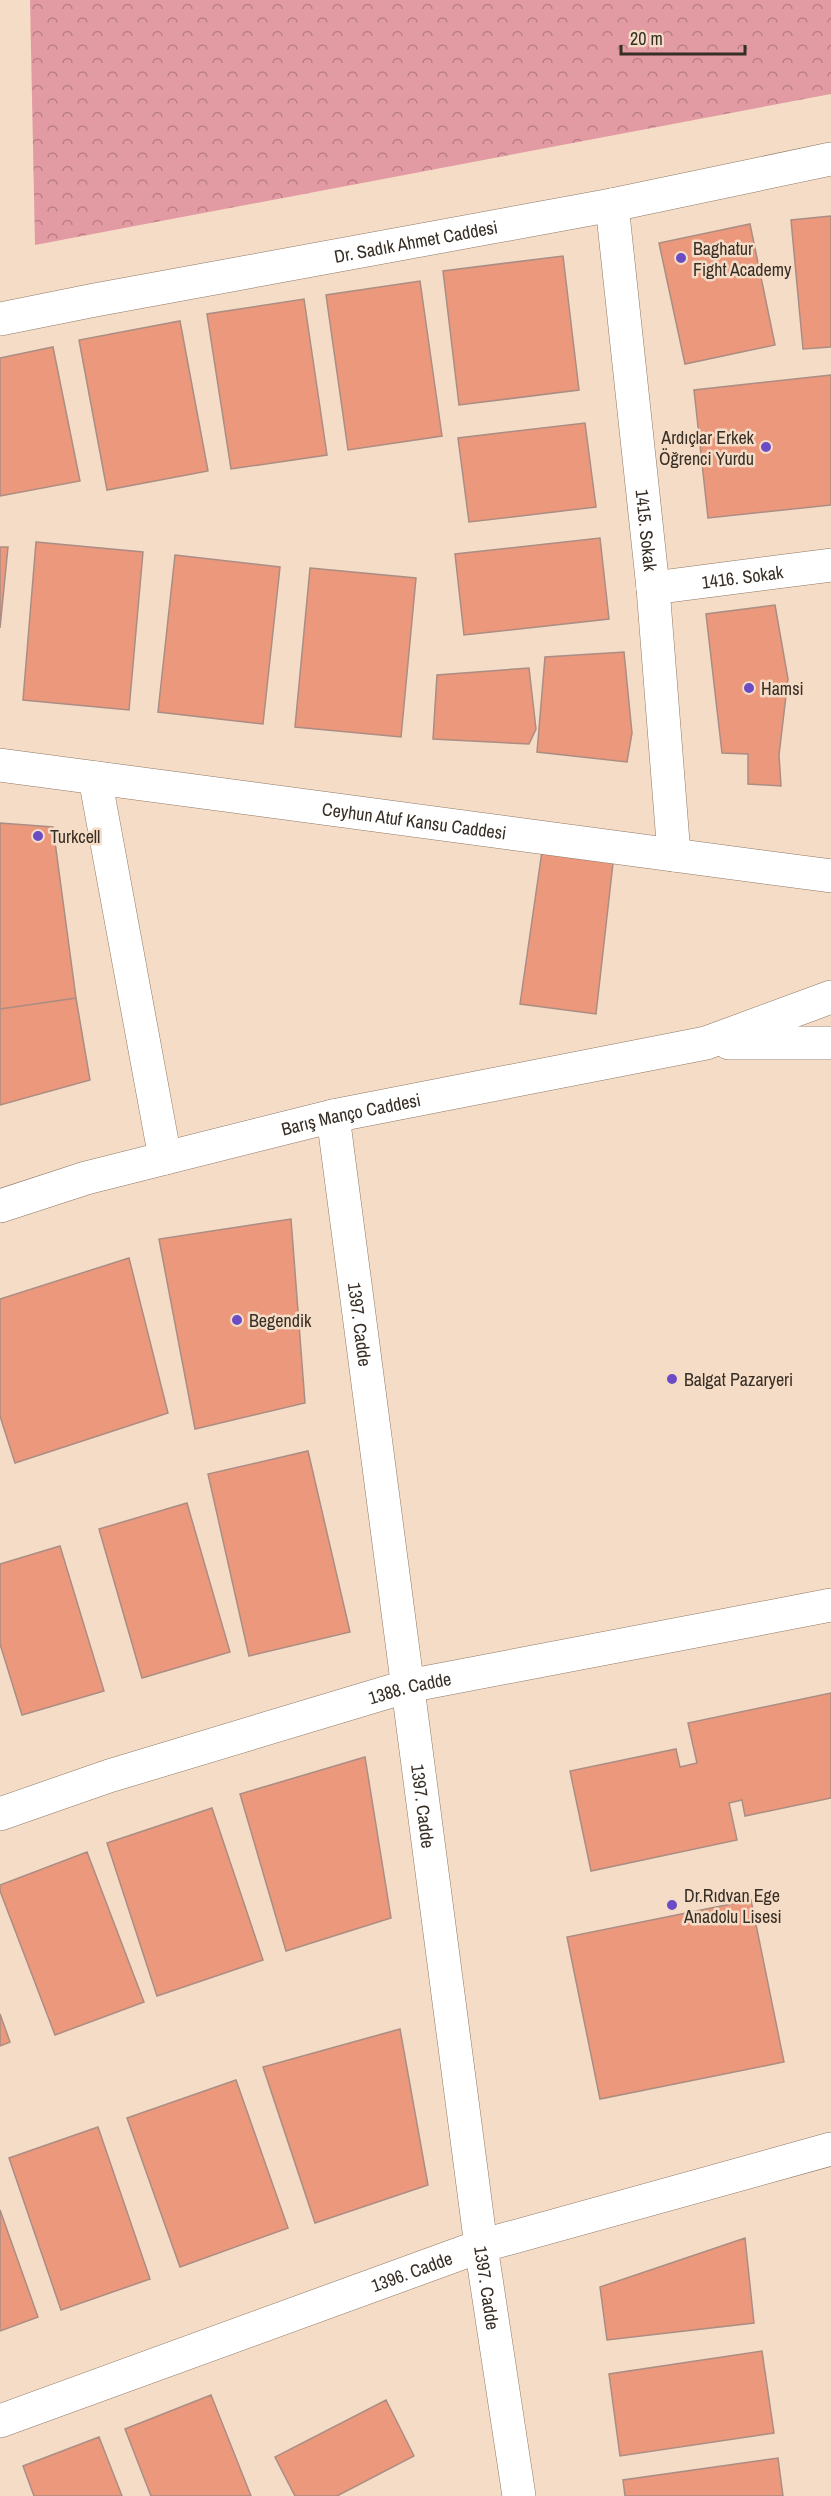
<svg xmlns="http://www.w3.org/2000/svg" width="831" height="2496" font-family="'Archivo Narrow',sans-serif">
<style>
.park{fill:url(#park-crowns)}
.building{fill:#eb987d;stroke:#ab8d83;stroke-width:1.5}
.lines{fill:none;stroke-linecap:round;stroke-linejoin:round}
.minor-casing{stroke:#8e7864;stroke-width:34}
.major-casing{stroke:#8e7864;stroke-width:34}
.minor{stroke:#fff;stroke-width:33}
.major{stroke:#fff;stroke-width:33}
.poi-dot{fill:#6c4cc5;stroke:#f5dcc6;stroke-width:2}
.labels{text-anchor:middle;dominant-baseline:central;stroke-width:5;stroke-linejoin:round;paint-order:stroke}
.street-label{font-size:18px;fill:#372e25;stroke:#f5dcc6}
.poi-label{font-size:18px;fill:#372e25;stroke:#f5dcc6;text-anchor:start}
</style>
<defs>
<pattern id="park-crowns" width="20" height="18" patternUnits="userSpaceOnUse" patternTransform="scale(1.5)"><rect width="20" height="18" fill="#e39ba3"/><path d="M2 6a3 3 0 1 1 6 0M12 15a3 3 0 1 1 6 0" fill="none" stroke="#b97f85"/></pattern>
</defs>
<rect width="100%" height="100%" fill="#f5dcc6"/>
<path class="park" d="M30,0h801v94l-796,151z"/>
<path class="building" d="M831,216v131l-28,2 -12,-129z
M750,224l25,121 -90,19 -26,-121z
M563,256l16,134 -120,15 -16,-134z
M420,281l22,155 -94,14 -22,-155z
M304,299l23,156 -96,14 -24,-155z
M180,321l28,150 -101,19 -28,-150z
M53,347l27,134 -80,15v-138z
M831,375v130l-123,13 -14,-128z
M585,423l11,84 -127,15 -11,-84z
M600,538l9,81 -145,16 -9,-81z
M36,542l107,10 -14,158 -106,-10z
M0,547h8l-8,81z
M175,555l105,12 -17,157 -105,-12z
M310,568l106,10 -15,159 -106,-10z
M775,605l13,74 -9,76 2,31 -33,-2v-30l-26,-1 -16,-139z
M624,652l8,81 -5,29 -90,-10 8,-95z
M529,668l7,61 -7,15 -96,-5 4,-64z
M0,823l53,4 23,171 -76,11z
M542,851l71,12 -17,151 -76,-10z
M76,998l14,82 -90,25v-96z
M291,1219l14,184 -110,26 -36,-190z
M129,1258l39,155 -153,50 -15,-47v-117z
M308,1451l42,181 -101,24 -41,-182z
M187,1503l43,149 -88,26 -43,-149z
M60,1546l44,145 -82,24 -22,-71v-80z
M831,1693v105l-86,18 -3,-16 -13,3 8,37 -146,31 -21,-100 106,-22 4,18 17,-4 -9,-40z
M365,1757l26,161 -105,33 -46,-157z
M212,1808l51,152 -106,36 -50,-153z
M87,1852l57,150 -89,33 -55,-144v-6z
M751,1900l33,162 -184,37 -33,-162z
M0,2014l10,28 -10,4z
M400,2029l28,156 -113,38 -52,-156z
M236,2080l52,148 -108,39 -53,-149z
M98,2127l52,152 -89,31 -52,-152z
M0,2210l38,107 -38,14z
M745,2238l9,85 -147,17 -7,-53z
M762,2351l12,82 -154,23 -11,-82z
M211,2395l40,101h-100l-26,-67z
M386,2400l28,56 -77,40h-42l-20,-39z
M99,2437l23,59h-88l-11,-30z
M778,2458l5,38h-158l-2,-16z"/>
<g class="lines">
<g class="minor-casing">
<g id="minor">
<path id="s1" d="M612,205l41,383 21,267"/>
<path id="s2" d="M0,319l95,-19 517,-95 219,-46"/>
<path id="s3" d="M653,588l178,-23"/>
<path d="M95,778l70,380"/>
<path d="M729,1043h102"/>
<path id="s4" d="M333,1116l148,1130 38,250"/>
<path id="s5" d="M0,1206l86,-28 247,-62 373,-73 125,-46"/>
<path id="s6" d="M0,1814l109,-38 299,-90 423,-81"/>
<path id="s7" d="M0,2421l481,-175 350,-97"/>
</g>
</g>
<g class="major-casing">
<g id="major">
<path id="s8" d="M0,765l831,111"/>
</g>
</g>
<use href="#minor" class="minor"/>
<use href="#major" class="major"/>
</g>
<g class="poi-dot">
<circle cx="681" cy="258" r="6"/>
<circle cx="766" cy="447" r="6"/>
<circle cx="749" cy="688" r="6"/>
<circle cx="38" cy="836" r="6"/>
<circle cx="237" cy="1320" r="6"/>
<circle cx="672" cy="1379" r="6"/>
<circle cx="672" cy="1905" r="6"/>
</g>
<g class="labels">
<g class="street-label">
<text stroke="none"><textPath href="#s2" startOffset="423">Dr. Sadık Ahmet Caddesi</textPath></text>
<text stroke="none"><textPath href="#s1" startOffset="327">1415. Sokak</textPath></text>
<text stroke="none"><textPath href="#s3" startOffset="90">1416. Sokak</textPath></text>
<text stroke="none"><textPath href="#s8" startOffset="418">Ceyhun Atuf Kansu Caddesi</textPath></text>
<text stroke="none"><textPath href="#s5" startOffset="363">Barış Manço Caddesi</textPath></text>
<text stroke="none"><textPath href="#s4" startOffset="210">1397. Cadde</textPath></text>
<text stroke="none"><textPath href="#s6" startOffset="429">1388. Cadde</textPath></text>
<text stroke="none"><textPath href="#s4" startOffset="696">1397. Cadde</textPath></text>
<text stroke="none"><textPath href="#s7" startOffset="438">1396. Cadde</textPath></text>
<text stroke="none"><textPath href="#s4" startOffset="1182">1397. Cadde</textPath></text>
</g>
<g class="poi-label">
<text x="693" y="248">Baghatur<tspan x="693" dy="21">Fight Academy</tspan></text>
<text x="754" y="437" text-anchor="end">Ardıçlar Erkek<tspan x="754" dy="21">Öğrenci Yurdu</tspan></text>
<text x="761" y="688">Hamsi</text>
<text x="50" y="836">Turkcell</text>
<text x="249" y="1320">Begendik</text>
<text x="684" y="1379">Balgat Pazaryeri</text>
<text x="684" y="1895">Dr.Rıdvan Ege<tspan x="684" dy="21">Anadolu Lisesi</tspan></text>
</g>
</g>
<path d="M621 45v9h124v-9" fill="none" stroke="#372e25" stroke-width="3"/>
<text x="630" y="45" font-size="18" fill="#372e25" stroke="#f5dcc6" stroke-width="4.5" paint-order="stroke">20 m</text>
</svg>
